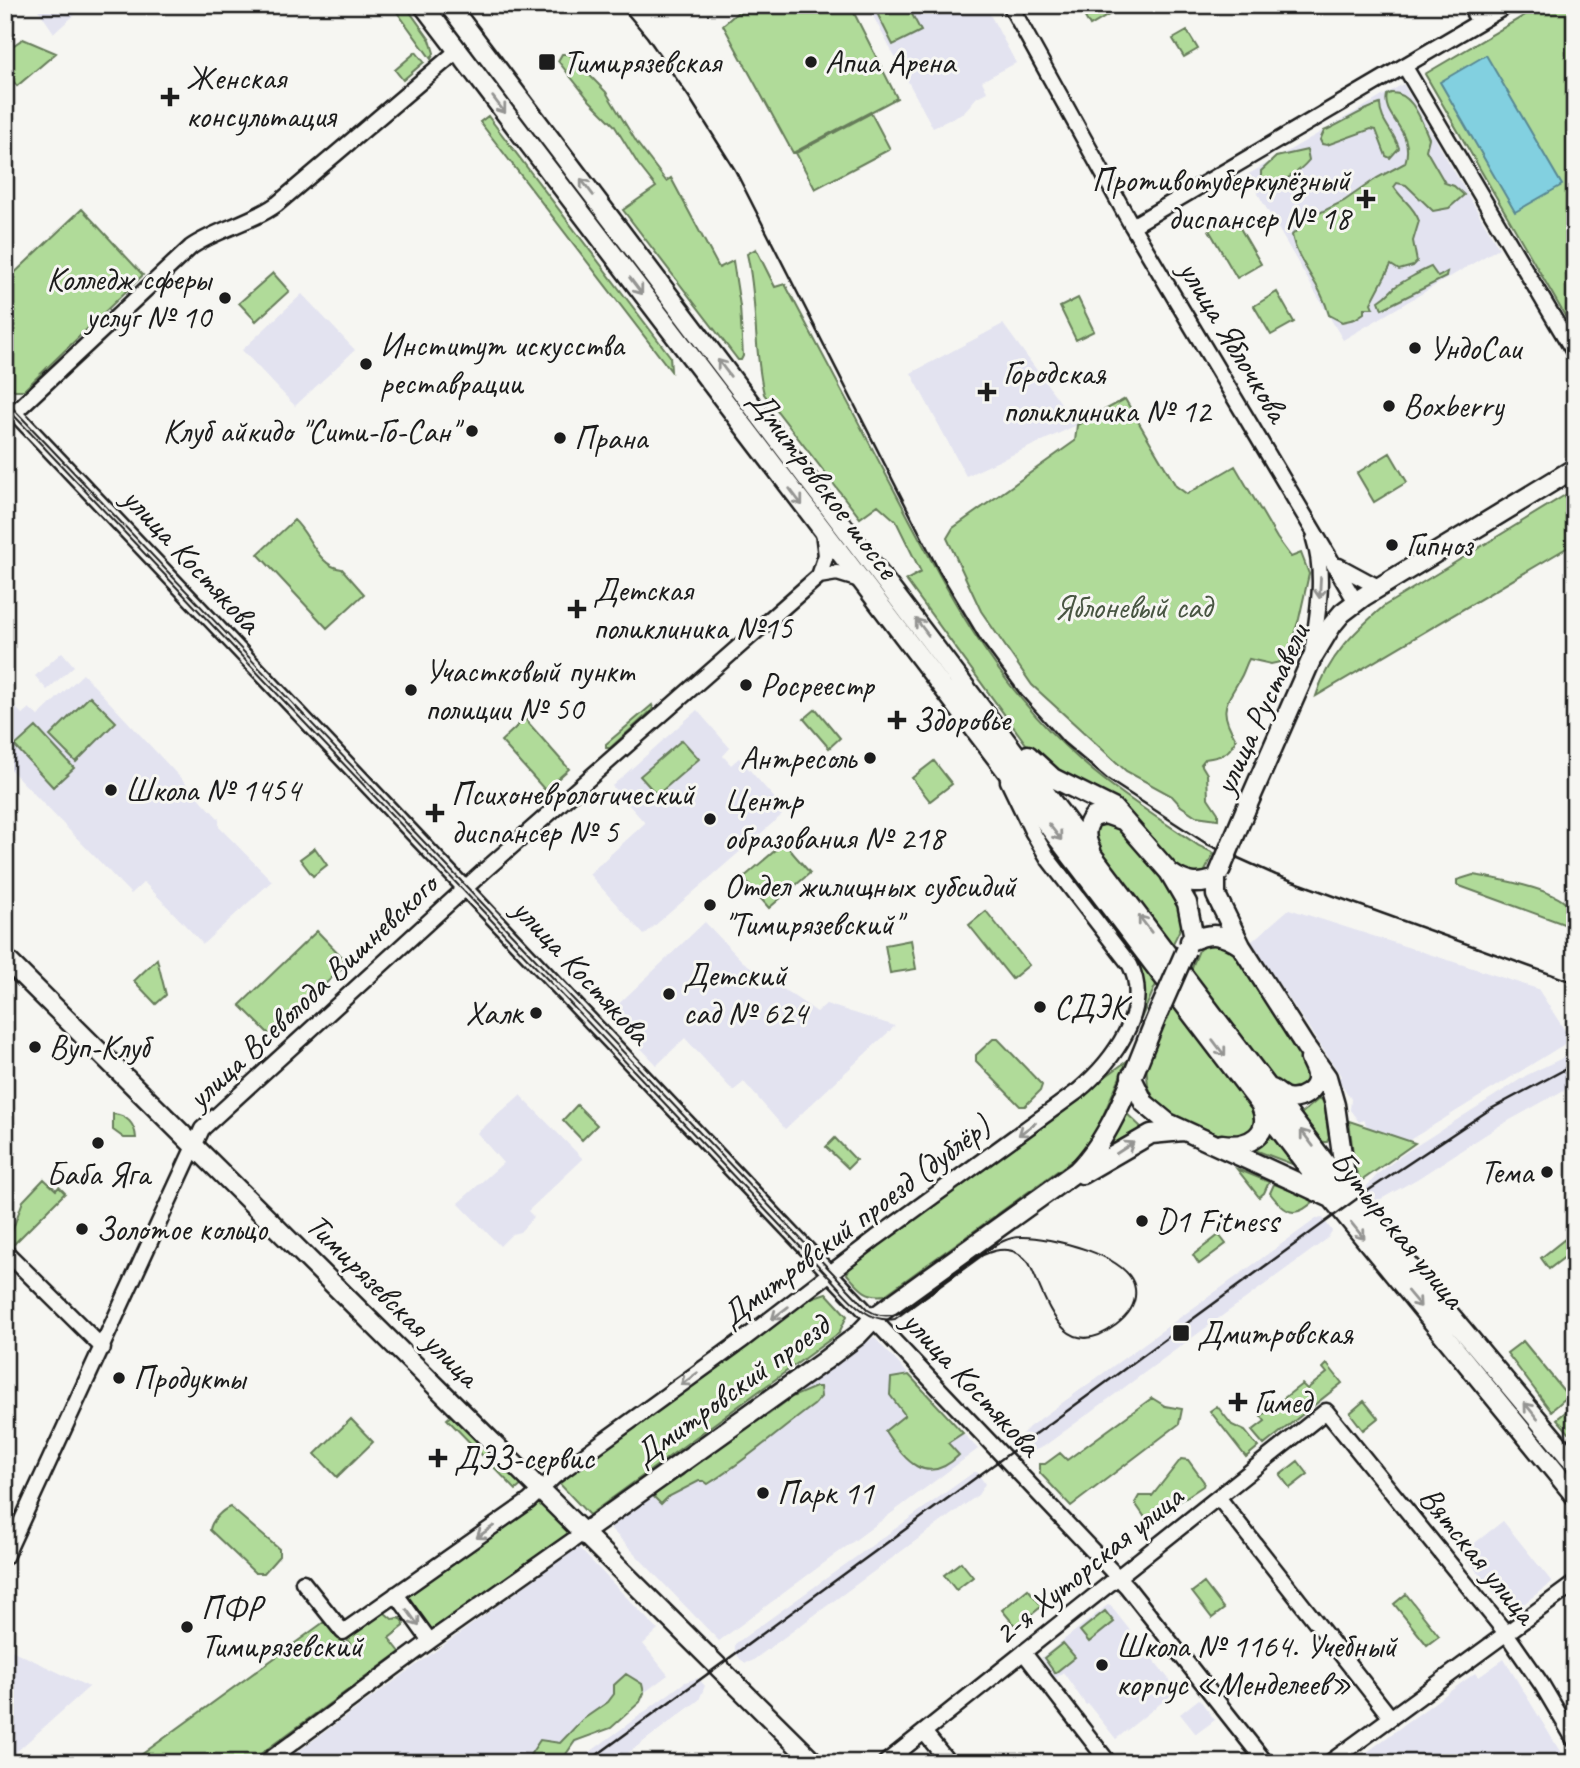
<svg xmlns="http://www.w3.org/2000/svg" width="1580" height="1768" font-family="Caveat,sans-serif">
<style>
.built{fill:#e3e3f0}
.green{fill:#b0db99;stroke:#667c5a;stroke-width:2}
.water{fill:#82d0e0;stroke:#598892;stroke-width:2}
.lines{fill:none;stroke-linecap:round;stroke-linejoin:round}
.minor-casing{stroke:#1c1c1c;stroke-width:19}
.major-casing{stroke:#1c1c1c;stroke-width:23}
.minor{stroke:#f6f6f2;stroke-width:14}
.major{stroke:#f6f6f2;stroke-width:18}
.tram{stroke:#1c1c1c;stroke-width:2}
.rail{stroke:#1c1c1c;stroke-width:2.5}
.major-bridge-casing{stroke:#1c1c1c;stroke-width:23;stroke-linecap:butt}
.major-bridge{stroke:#f6f6f2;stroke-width:18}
.oneway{stroke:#949492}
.poi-dot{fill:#1c1c1c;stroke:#f6f6f2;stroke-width:2.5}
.labels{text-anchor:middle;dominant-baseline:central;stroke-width:6;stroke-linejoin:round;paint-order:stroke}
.poi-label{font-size:33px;fill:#1c1c1c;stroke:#f6f6f2;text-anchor:start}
.street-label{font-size:33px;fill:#1c1c1c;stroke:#f6f6f2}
.park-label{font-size:33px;fill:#485542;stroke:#f6f6f2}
</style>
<rect width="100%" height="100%" fill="#f6f6f2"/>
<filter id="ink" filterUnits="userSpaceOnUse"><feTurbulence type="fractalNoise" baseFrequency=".0143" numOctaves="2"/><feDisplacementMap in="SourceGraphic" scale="14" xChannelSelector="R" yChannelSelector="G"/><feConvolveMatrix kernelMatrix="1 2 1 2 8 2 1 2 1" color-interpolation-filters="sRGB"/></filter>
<g filter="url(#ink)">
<path class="built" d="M35,5h51l-32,28z
M867,5h118l31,58 -34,18 5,11 -10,5 -13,15 -31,16z
M1403,84l96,164 -156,92 -96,-165z
M302,294l53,56 -60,56 -53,-56z
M1003,324l74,101 -111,51 -55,-103z
M62,652l12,14 -27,24 -12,-14z
M83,674l136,145v8l53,54 -69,63 -59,-62 -13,12 -126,-130v-52l8,-7 9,9 7,-6 9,8z
M697,710l33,38 -7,8 8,9 8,-7 38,43 5,14 -138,120 -55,-61 56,-51 -33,-37z
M1289,909l249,80 33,51 -184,114 -24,-34 -4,2 -9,-12 1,-11 -13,-20 3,-3 -90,-134z
M705,922l37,39 75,51 9,-8 69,22 -110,103 -41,-47 -11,9 -48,-53 -28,27 -49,-51z
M1575,1052v32l-76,42 -82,53 -36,20 -6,1 -9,-13 13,-14 23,-18 125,-80z
M520,1095l63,64 -55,52 6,6 -14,15 -8,2 -12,12 -42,-43 45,-40 -26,-30z
M1323,1218l9,13 -5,8 -284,208 -15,6 -9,-12 3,-7 7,-7 287,-208z
M874,1337l104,112 -259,192 -109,-113z
M974,1472h3l8,12 -7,11 -226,166 -6,2 -5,-3 -6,-8v-8z
M1503,1521l49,61 -41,32 -49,-61z
M578,1547l80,83 -15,14 25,31 -119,88h-267z
M1109,1604l71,89 -11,9 -3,-3 -50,40 -28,-35 -2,1 -23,-33 -7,6 -15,-20z
M5,1647l84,40 -84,75z
M1504,1659l63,104h-215l123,-90 4,4z
M698,1678l7,8 -6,14 -84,63h-40l110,-81z
M1199,1699l16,21 -19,14 -16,-20z"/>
<path class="green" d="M392,5h13l25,35 4,13 -3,6z
M746,5h104l47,93 -104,55 -70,-128z
M873,5h34l14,26 -28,14z
M1081,5h34l2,5 -27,16 -11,-19z
M1542,5h33v328l-150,-259z
M1187,31l11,18 -14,8 -11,-18z
M23,39l33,14 -39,33 -12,-14v-21z
M416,52l8,10 -21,18 -8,-10z
M562,54h7l37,38 31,51 29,38 5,-3 48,90 14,-7 7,45 3,50 -2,4h-3l-115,-150 33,-23 -18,-23 -24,-39 -24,-24 -32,-40z
M1391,93c22,-1 30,28 38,45l-3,12 19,33 9,3 10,9 -15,13 -16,3 -27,-26 -9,-2 -3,4c8,13 20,19 25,34l-6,20 4,21 -4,4 -14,4 -8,-5 -20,38 2,5h-9v5l-9,6 -13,3 -13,-7c-8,-32 -32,-52 -37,-80l17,-17 35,-17 33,-23 28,-15c11,-33 -24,-46 -18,-68z
M1380,104c0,18 14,27 19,44l-9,10 -4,-2 -10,-26 -5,-1 -44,16 -5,-1 -2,-4 4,-9c19,-8 36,-21 56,-27z
M871,113l19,36 -75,40 -19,-36z
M488,116l182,240 1,15 -191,-249z
M1307,150l2,10c-8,10 -35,31 -48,26v-15l15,-14z
M82,209l61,66 -119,115h-10l-9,-10v-98z
M1233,216l28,48 -24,14 -28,-48z
M756,249l19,38 10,-3c36,68 73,137 109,206 47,90 95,184 170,255 41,40 88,69 135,101l15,7 -10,20 -22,2 -117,-100 -24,-16 -15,-15 -120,-164 15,-8 -25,-51 -18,-16 -18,13 -96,-124c-11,-46 -6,-94 -17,-140z
M1431,267l7,10 9,-5 -1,5 -64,32 -3,-8c8,-5 10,-8 16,-14 3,-3 32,-19 36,-20z
M273,273l16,18 -33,30 -17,-18z
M1277,292l17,30 -23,13 -17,-29z
M1078,298l16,33 -18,9 -16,-33z
M1125,399l51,87 11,8 48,-28 42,72 14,19 10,-4 8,21 -10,45 -14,42 -14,3 -22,-5c-3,5 -4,10 -7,16 -14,27 -26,32 -6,64 -6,15 -15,18 -31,20l-4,5 6,10 1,24 10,15v6l-22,-3 -15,-10 -9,-10 -46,-25 -94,-86 -51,-74 -34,-73 6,-10 122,-87 2,-16z
M1390,453l17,29 -33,20 -17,-29z
M1575,489v54l-259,153c12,-39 38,-64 68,-90z
M294,520c16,14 24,47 48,49l22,25 -37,34 -69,-74z
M90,696l26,26 -40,40 -26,-26z
M652,705l1,3 -2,3 -41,37h-4v-4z
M816,709l24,29 -11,10 -25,-29z
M525,719l44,50 -24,21 -44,-49z
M36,727l38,41 -21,19 -38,-41z
M682,740l17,19 -42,36 -17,-19z
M934,761l18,23 -22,17 -18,-23z
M1112,821c19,21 66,63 71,90 2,12 -7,26 -12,36l-80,-108 1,-15z
M784,843l26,30 -41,35 -26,-30z
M315,848l12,17 -14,11 -13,-17z
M1057,850l101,130 -23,52 8,-40 -2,-14 -89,-121 1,-5z
M1473,875c21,3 83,14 95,31 4,5 4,14 4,21l-115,-42v-5z
M986,911l43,54 -17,14 -43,-54z
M317,931l31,32 -78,72 -30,-30z
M911,940l5,29 -26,4 -5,-28z
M1209,941l23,5 79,125 1,3 -12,18 -22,-5 -88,-115 9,-22z
M157,959l9,36 -10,9 -22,-23z
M1176,1004l82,109 -5,20 -23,6 -62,-25 -13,-13 -7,-15 -2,-22 21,-50z
M993,1039h5l44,46 -2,6 -15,15h-5l-44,-45v-6z
M1127,1061l-36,82 -14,14 -192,138c-19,3 -26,-7 -38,-21l5,-14z
M1320,1098l4,5 5,35 -2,4h-4l-21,-26v-3z
M577,1105l20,20 -15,15 -19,-20z
M1123,1110l19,18 -21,11 -20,14z
M113,1114c14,1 22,10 23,24h-12l-11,-8z
M1349,1121l66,22 -54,38 -6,-12z
M1272,1135l20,26v3l-37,-14v-3z
M835,1138l21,22 -8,8 -22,-21z
M1237,1169l32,13 -5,11 -5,4z
M44,1179l12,11 3,-3 6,6 -53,53 -4,-4 15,-41z
M1274,1184l41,16c-20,20 -30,13 -45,-7z
M1219,1235l7,9 -27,20 -6,-9z
M1565,1239l9,11 -25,19 -8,-11z
M826,1293l21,23 -8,17 -250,182 -32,-34 254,-183z
M1523,1341l45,55 -17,15 -44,-58z
M1327,1364l15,19 -78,62 -12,-14 13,-10 -4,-5 41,-32 5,5 20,-16 -4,-5z
M909,1375l54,58 -15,10 11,12c-33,33 -55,5 -74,-24l20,-16 -15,-20 1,-17z
M816,1387h4l1,10 -7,8c-34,25 -70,57 -106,79l-4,-3h-5l-31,16 -7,7 -7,-7 2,-4 27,-18 13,-15 56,-38 16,-7 24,-18z
M1152,1398l13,8 17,3 -3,15 -108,82 -31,-33v-9h5l15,-11 7,7z
M1364,1401l14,17 -15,12 -13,-17z
M1217,1406l15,19 13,6 13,16 -12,10 -36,-46z
M1573,1406l2,1v33l-18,-21z
M454,1413l69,71 -7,6 -69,-71z
M351,1419l22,23 -36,35 -22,-23z
M1181,1459l7,1 16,22 -1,4 -24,16 -14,15 -13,5 -6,-3 -11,-16 4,-7h13z
M1298,1461l10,13 -18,14 -10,-13z
M541,1502l26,28 1,4 -137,98 -26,-36 129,-93z
M230,1507l49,42v7l-15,17h-9l-45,-43c1,-9 12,-20 20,-23z
M961,1562l12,15 -17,13 -12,-15z
M1204,1583l20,26 -12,9 -20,-26z
M1028,1589l14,17 -26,21 -14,-17z
M1406,1594l33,42 -12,9 -33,-41z
M1105,1611l9,11 -25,20 -9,-11z
M380,1613h5l7,6 7,-1 4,2 1,6 -15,12 11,14 -152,111h-118l194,-141 25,25 2,-2 -4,-5z
M1063,1643l12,14 -20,16 -11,-15z
M626,1674l16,10 2,9 -4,9 -29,26 -36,13 -15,22h-48l16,-5 12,-18 20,3 22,-23 26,-18 6,-8v-9z"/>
<path class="water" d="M1486,55l76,130 -47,27 -75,-130z"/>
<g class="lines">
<g class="minor-casing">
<path id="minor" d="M1010,5l122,221 224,376
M1469,5l10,17
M1405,67l170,287
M1132,226l376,-221
M5,403l1122,1184 139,176
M14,413l177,-166c26,-18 60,-24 86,-43l180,-153
M1339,566l39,21
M819,576l18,-3 23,7
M1312,654c5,-39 14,-76 2,-115
M5,1251l98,97
M1218,1497l173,221
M5,1557l197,-428 282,-258 335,-295 7,-21 -3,-23
M303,1582l40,50 186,-131 26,-25 189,-137 132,-101 202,-147c33,-28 75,-81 52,-126l-81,-105 -17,-29 -24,-50
M396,1594l34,47
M1024,1653l85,110
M924,1732l25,31
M265,1763l165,-122 153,-108
M885,1763l441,-352 180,222 36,52 33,56
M1329,1763l246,-180"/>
</g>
<g class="major-casing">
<path id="major" d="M423,5l911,1196 241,295
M449,5l899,1188 227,271
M1028,755l25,23 60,30 56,64 18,31 6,30
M1245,811l67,-153 20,-33 10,-12 21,-16 212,-129
M1091,850c-6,-12 -7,-22 2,-33l12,-3 17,6
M1170,873c16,11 28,13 46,6
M1216,879v16l25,51 64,100 22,31 8,28 12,84
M1190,941c21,-9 32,-8 51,5
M5,958l810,805
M1131,1076l13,27 24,20 161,74
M1272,1089c5,3 10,8 15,9 13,3 31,-8 29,-22 0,-6 -4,-12 -6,-17
M1222,1144c26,4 51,-9 39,-38
M1082,1174l69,-40 32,-3
M583,1533l241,-172 34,-26 19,-20 200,-144c40,-39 61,-113 84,-164"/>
</g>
<use href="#minor" class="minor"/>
<use href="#major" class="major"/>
<path class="tram" d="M5,400l863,910c11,7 22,7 34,2l84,-61c10,-6 21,-14 34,-14 29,-1 111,18 115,52 2,16 -7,27 -19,36 -54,41 -69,-25 -87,-62 -13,-16 -28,-16 -46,-8l-88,64c-30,5 -48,-24 -67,-43l-823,-870"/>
<path class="rail" d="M620,5l27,32 42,60 46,73 204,401 42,70 40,54 43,48 43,36 100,65 69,31 299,108
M586,1763l783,-573 120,-80 86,-46"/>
<g class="major-bridge-casing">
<path id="major-bridge" d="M1219,873l26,-62
M1161,1007l25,-57"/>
</g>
<use href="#major-bridge" class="major-bridge"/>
</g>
<defs><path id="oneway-shaft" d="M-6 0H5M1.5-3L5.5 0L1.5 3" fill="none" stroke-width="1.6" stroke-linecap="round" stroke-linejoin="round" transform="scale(1.75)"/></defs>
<g class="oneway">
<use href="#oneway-shaft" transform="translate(499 105) rotate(53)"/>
<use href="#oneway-shaft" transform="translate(587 187) rotate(-127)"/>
<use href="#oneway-shaft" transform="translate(636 286) rotate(53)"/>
<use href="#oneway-shaft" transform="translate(724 368) rotate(-127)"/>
<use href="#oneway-shaft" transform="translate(796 497) rotate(53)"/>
<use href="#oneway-shaft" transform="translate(1320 588) rotate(93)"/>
<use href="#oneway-shaft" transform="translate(922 627) rotate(-127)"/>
<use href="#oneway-shaft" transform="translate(1055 832) rotate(52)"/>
<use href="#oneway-shaft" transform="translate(1145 924) rotate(-127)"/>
<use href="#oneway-shaft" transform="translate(1219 1048) rotate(53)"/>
<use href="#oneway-shaft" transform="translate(1027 1129) rotate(144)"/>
<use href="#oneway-shaft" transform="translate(1307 1138) rotate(-127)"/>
<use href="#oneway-shaft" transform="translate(1125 1148) rotate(-33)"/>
<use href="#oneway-shaft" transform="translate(1358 1231) rotate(51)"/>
<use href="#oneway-shaft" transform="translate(1414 1299) rotate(50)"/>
<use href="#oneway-shaft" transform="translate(780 1313) rotate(143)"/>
<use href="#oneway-shaft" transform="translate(689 1379) rotate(144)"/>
<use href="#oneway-shaft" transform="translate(1531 1411) rotate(-129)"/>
<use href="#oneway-shaft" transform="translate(485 1532) rotate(145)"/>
<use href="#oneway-shaft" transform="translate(413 1618) rotate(54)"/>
</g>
</g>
<g class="poi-dot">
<rect x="538" y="53" width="18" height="18" rx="3.5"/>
<circle cx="811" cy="62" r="7"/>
<path d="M166.5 86.5h7v7h7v7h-7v7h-7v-7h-7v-7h7z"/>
<path d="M1362.5 188.5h7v7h7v7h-7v7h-7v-7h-7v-7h7z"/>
<circle cx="225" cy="298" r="7"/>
<circle cx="1415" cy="348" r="7"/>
<circle cx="366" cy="364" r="7"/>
<path d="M983.5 381.5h7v7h7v7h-7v7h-7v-7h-7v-7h7z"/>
<circle cx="1389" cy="406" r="7"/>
<circle cx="472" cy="431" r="7"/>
<circle cx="560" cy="438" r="7"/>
<circle cx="1392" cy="545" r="7"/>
<path d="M573.5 598.5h7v7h7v7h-7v7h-7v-7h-7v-7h7z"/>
<circle cx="746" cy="685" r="7"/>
<circle cx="411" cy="690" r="7"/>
<path d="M893.5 709.5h7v7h7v7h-7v7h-7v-7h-7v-7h7z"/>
<circle cx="870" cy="758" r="7"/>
<circle cx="111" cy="790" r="7"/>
<path d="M431.5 802.5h7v7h7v7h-7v7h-7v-7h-7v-7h7z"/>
<circle cx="710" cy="819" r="7"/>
<circle cx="710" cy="905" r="7"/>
<circle cx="669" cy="994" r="7"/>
<circle cx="1040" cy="1007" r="7"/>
<circle cx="536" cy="1013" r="7"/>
<circle cx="35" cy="1047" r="7"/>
<circle cx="98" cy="1143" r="7"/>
<circle cx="1547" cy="1172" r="7"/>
<circle cx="1142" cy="1221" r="7"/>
<circle cx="82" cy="1229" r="7"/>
<rect x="1172" y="1324" width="18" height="18" rx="3.5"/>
<circle cx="119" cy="1378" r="7"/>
<path d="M1234.5 1391.5h7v7h7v7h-7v7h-7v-7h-7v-7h7z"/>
<path d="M434.5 1447.5h7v7h7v7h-7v7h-7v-7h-7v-7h7z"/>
<circle cx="763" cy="1493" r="7"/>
<circle cx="187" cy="1627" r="7"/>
<circle cx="1102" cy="1665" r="7"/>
</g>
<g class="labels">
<g class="poi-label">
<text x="563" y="62">Тимирязевская</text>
<text x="825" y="62">Апиа Арена</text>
<text x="186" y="78">Женская<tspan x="186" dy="38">консультация</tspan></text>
<text x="1350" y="180" text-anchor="end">Противотуберкулёзный<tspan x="1350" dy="38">диспансер № 18</tspan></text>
<text x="211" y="279" text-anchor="end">Колледж сферы<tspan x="211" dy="38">услуг № 10</tspan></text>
<text x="380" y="345">Институт искусства<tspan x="380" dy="38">реставрации</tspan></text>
<text x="1429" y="348">УндоСаи</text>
<text x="1003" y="373">Городская<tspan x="1003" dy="38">поликлиника № 12</tspan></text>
<text x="1403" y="406">Boxberry</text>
<text x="458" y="431" text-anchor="end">Клуб айкидо "Сити-Го-Сан"</text>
<text x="574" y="438">Прана</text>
<text x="1406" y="545">Гипноз</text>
<text x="593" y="590">Детская<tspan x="593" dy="38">поликлиника №15</tspan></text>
<text x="425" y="671">Участковый пункт<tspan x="425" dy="38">полиции № 50</tspan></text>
<text x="760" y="685">Росреестр</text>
<text x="913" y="720">Здоровье</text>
<text x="856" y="758" text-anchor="end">Антресоль</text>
<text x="125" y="790">Школа № 1454</text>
<text x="451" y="794">Психоневрологический<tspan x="451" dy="38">диспансер № 5</tspan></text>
<text x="724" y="800">Центр<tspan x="724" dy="38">образования № 218</tspan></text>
<text x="724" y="886">Отдел жилищных субсидий<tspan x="724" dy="38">"Тимирязевский"</tspan></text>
<text x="683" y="975">Детский<tspan x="683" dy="38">сад № 624</tspan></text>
<text x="1054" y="1007">СДЭК</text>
<text x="522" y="1013" text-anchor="end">Халк</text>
<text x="49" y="1047">Вуп-Клуб</text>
<text x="1533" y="1172" text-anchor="end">Тема</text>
<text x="98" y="1174" text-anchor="middle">Баба Яга</text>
<text x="1156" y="1221">D1 Fitness</text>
<text x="96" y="1229">Золотое кольцо</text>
<text x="1197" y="1333">Дмитровская</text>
<text x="133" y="1378">Продукты</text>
<text x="1254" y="1402">Гимед</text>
<text x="454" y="1458">ДЭЗ-сервис</text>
<text x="777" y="1493">Парк 11</text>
<text x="201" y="1608">ПФР<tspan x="201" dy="38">Тимирязевский</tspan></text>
<text x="1116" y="1646">Школа № 1164. Учебный<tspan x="1116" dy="38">корпус «Менделеев»</tspan></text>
</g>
<g class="street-label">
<text transform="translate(1234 341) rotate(59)">улица Яблочкова</text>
<text transform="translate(824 484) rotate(53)">Дмитровское шоссе</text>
<text transform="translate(192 560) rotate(47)">улица Костякова</text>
<text transform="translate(1261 709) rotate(-65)">улица Руставели</text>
<text transform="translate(582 971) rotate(47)">улица Костякова</text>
<text transform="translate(312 991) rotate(-43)">улица Всеволода Вишневского</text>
<text transform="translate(855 1221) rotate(-37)">Дмитровский проезд (дублёр)</text>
<text transform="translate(1398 1229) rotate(51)">Бутырская улица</text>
<text transform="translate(393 1300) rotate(45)">Тимирязевская улица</text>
<text transform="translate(972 1383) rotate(47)">улица Костякова</text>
<text transform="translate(731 1390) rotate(-36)">Дмитровский проезд</text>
<text transform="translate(1478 1555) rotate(51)">Вятская улица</text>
<text transform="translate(1088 1565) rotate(-39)">2-я Хуторская улица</text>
</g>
<g class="park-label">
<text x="1133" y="607">Яблоневый сад</text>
</g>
</g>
<rect width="1580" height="1768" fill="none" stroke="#f6f6f2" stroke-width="28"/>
<rect x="14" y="14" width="1552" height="1740" fill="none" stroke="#1c1c1c" stroke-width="2.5" filter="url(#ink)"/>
</svg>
